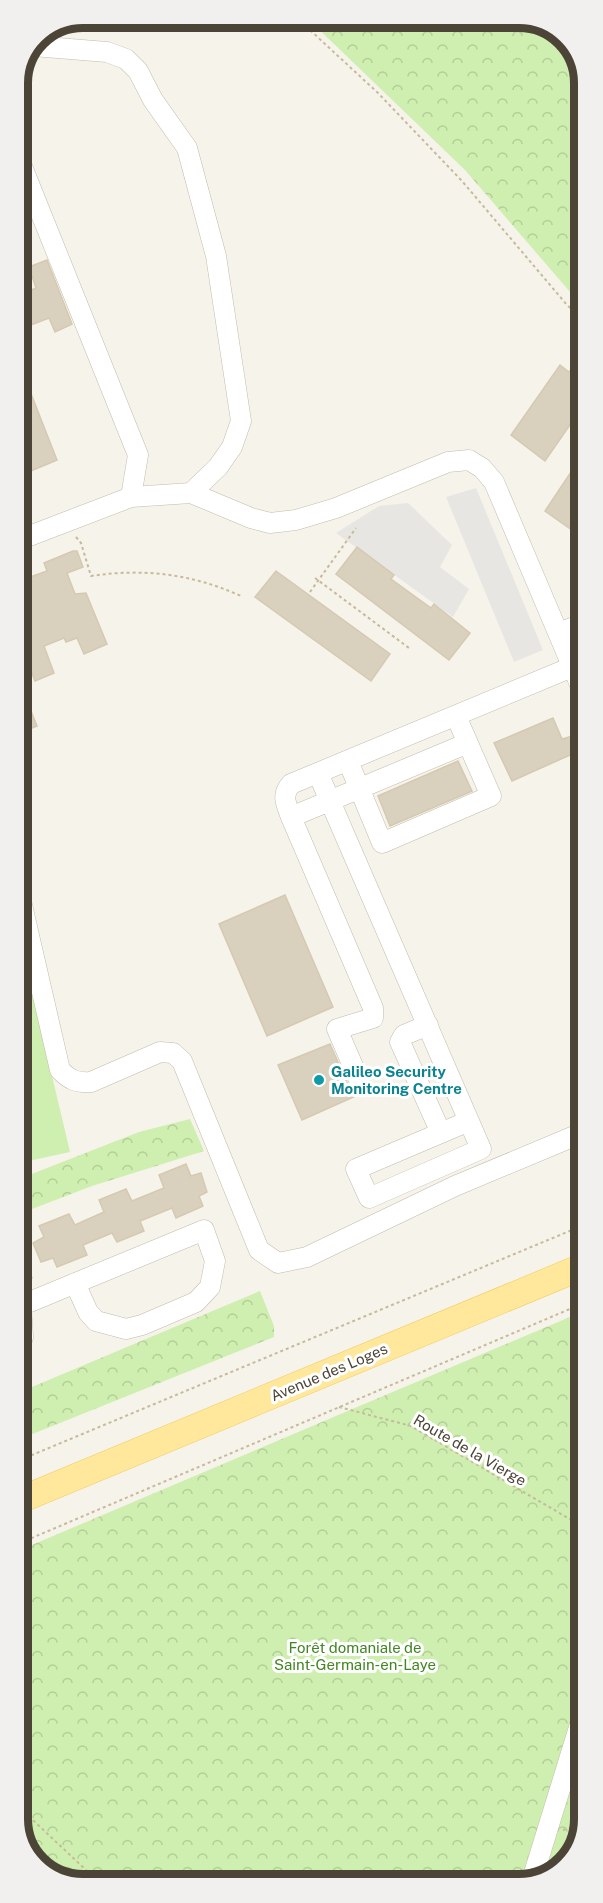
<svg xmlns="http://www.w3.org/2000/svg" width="603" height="1903" font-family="'Public Sans',sans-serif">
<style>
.forest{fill:url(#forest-crowns)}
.pitch{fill:#ceefaf}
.parking{fill:#e8e6e2}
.building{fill:#dad0be;stroke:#d5c9b0;stroke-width:1.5}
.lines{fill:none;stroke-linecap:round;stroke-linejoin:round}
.minor-casing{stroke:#c3bcab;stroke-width:21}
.major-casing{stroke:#f1cd5d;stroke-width:27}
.path{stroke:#c7ba9b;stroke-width:2;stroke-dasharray:3 3;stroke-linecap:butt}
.minor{stroke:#fff;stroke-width:20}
.major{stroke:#ffe89b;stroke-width:26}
.culture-dot{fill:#0f9aa8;stroke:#fff;stroke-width:2}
.labels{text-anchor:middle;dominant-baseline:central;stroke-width:6;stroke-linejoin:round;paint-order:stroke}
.culture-label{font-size:15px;font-weight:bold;fill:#0d838f;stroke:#fff;text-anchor:start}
.street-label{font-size:15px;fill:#4c4537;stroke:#fff}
.park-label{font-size:15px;fill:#428622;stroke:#fff}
.rim{fill:none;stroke:#4c4537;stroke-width:8}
</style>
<defs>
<pattern id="forest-crowns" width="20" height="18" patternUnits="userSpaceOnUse" patternTransform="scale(1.5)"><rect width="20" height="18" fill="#ceefaf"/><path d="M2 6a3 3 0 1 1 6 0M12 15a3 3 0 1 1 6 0" fill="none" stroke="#b3ce97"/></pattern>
</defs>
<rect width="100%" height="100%" fill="#f6f3ea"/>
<path class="forest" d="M307,18h218l38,16 20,33v240l-118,-137z
M190,1119l14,32 -112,35 -73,28v-35l120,-47z
M260,1291l14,35v11l-254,102v-47z
M584,1311l1,509 -14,40 -35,23 -457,2 -39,-16 -20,-33v-286z"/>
<path class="pitch" d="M19,936l51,216 -51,11z"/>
<path class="parking" d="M476,488l67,162 -29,12 -68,-165z
M408,503l44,42 -12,22 29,22 -16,28 -117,-84 43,-27z"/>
<path class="building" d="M47,260l25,64 -17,8 -6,-14 -31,12v-34l18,-8 -7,-21z
M583,354v52l-38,55 -34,-26 49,-70 9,7z
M19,363l38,97 -31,13 -7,-17z
M583,454v68l-7,11 -31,-22z
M357,547l37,28 -3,4 40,29 3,-4 36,29 -21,27 -113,-86z
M73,551h4l6,16 -16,6 8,21 11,-1 21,51 -23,10 -7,-16 -11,4 -2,-4 -20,8 10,27 -19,8 -16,-41v-59l28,-10 -3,-8z
M276,571l114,83 -19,27 -116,-84z
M19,681l18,45 -18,7z
M553,718l9,21 11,-3 6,15 -67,30 -18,-38z
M458,761l14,30 -82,35 -12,-30z
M285,895l48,112 -66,29 -48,-112z
M330,1044l18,41 12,9 -58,26 -24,-55z
M186,1164l5,12 10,-3 6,19 -8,4 4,10 -27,12 -4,-10 -32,13 4,10 -27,11 -5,-9 -29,12 4,10 -30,12 -4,-9 -12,4 -8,-19 11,-6 -5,-11 30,-12 6,11 29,-13 -5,-12 27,-11 6,12 32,-13 -5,-13z
M28,1268l4,10 -12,6 -1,-12z"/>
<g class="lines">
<g class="minor-casing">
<path id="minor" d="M33,46l74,6 19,7 12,12 15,29 34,48 29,108 25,165 -9,26 -14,20 -27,26
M19,159l119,296 -7,42
M19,540l112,-43 60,-4 60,25 19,5 26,-3 40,-12 112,-46 21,-2 13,8 12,14 90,212
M559,633l25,-10
M348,761l34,82 109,-47 -35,-80
M318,773l12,28c50,116 101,232 151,348l-112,49 -13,-29 113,-48
M291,817l177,-74
M19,892l41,178c10,10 16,13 31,12l69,-30 13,1 9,8 77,189 19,13 29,-6 148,-71 129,-54
M428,1025l-24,10 -4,7 41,91
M359,1080l-22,-51 36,-11v-10l-82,-191c-5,-13 -10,-22 0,-33l281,-117
M20,1306l184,-76 11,31 -5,26 -14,15 -54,23 -16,4 -30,-8 -8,-9 -13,-29
M20,1346l3,-9 -2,-32
M531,1883l54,-175"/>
</g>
<g class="major-casing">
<path id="major" d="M20,1500l564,-234"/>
</g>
<path class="path" d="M297,18l81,75 84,88 105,124 16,14
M18,124l7,20
M76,537l5,6 10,33c54,-8 101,-2 150,20
M315,578l94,70
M310,592l46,-64
M339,1407l72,19 174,102
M20,1460l564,-235
M20,1543l564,-240
M20,1808l82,77
M563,1830l21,-6"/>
<use href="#minor" class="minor"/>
<use href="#major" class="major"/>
</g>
<circle class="culture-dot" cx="319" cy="1080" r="6"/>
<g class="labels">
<g class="culture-label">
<text x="331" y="1071">Galileo Security<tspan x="331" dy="17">Monitoring Centre</tspan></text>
</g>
<g class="street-label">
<text transform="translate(329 1372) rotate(-23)">Avenue des Loges</text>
<text transform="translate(470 1450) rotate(30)">Route de la Vierge</text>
</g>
<g class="park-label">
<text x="355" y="1647">Forêt domaniale de<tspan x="355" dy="17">Saint-Germain-en-Laye</tspan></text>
</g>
</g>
<path d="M0 0H603V1903H0ZM83 28H519A55 55 0 0 1 574 83V1819A55 55 0 0 1 519 1874H83A55 55 0 0 1 28 1819V83A55 55 0 0 1 83 28Z" fill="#f1f0ef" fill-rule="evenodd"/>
<path class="rim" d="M83 28H519A55 55 0 0 1 574 83V1819A55 55 0 0 1 519 1874H83A55 55 0 0 1 28 1819V83A55 55 0 0 1 83 28Z"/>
</svg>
